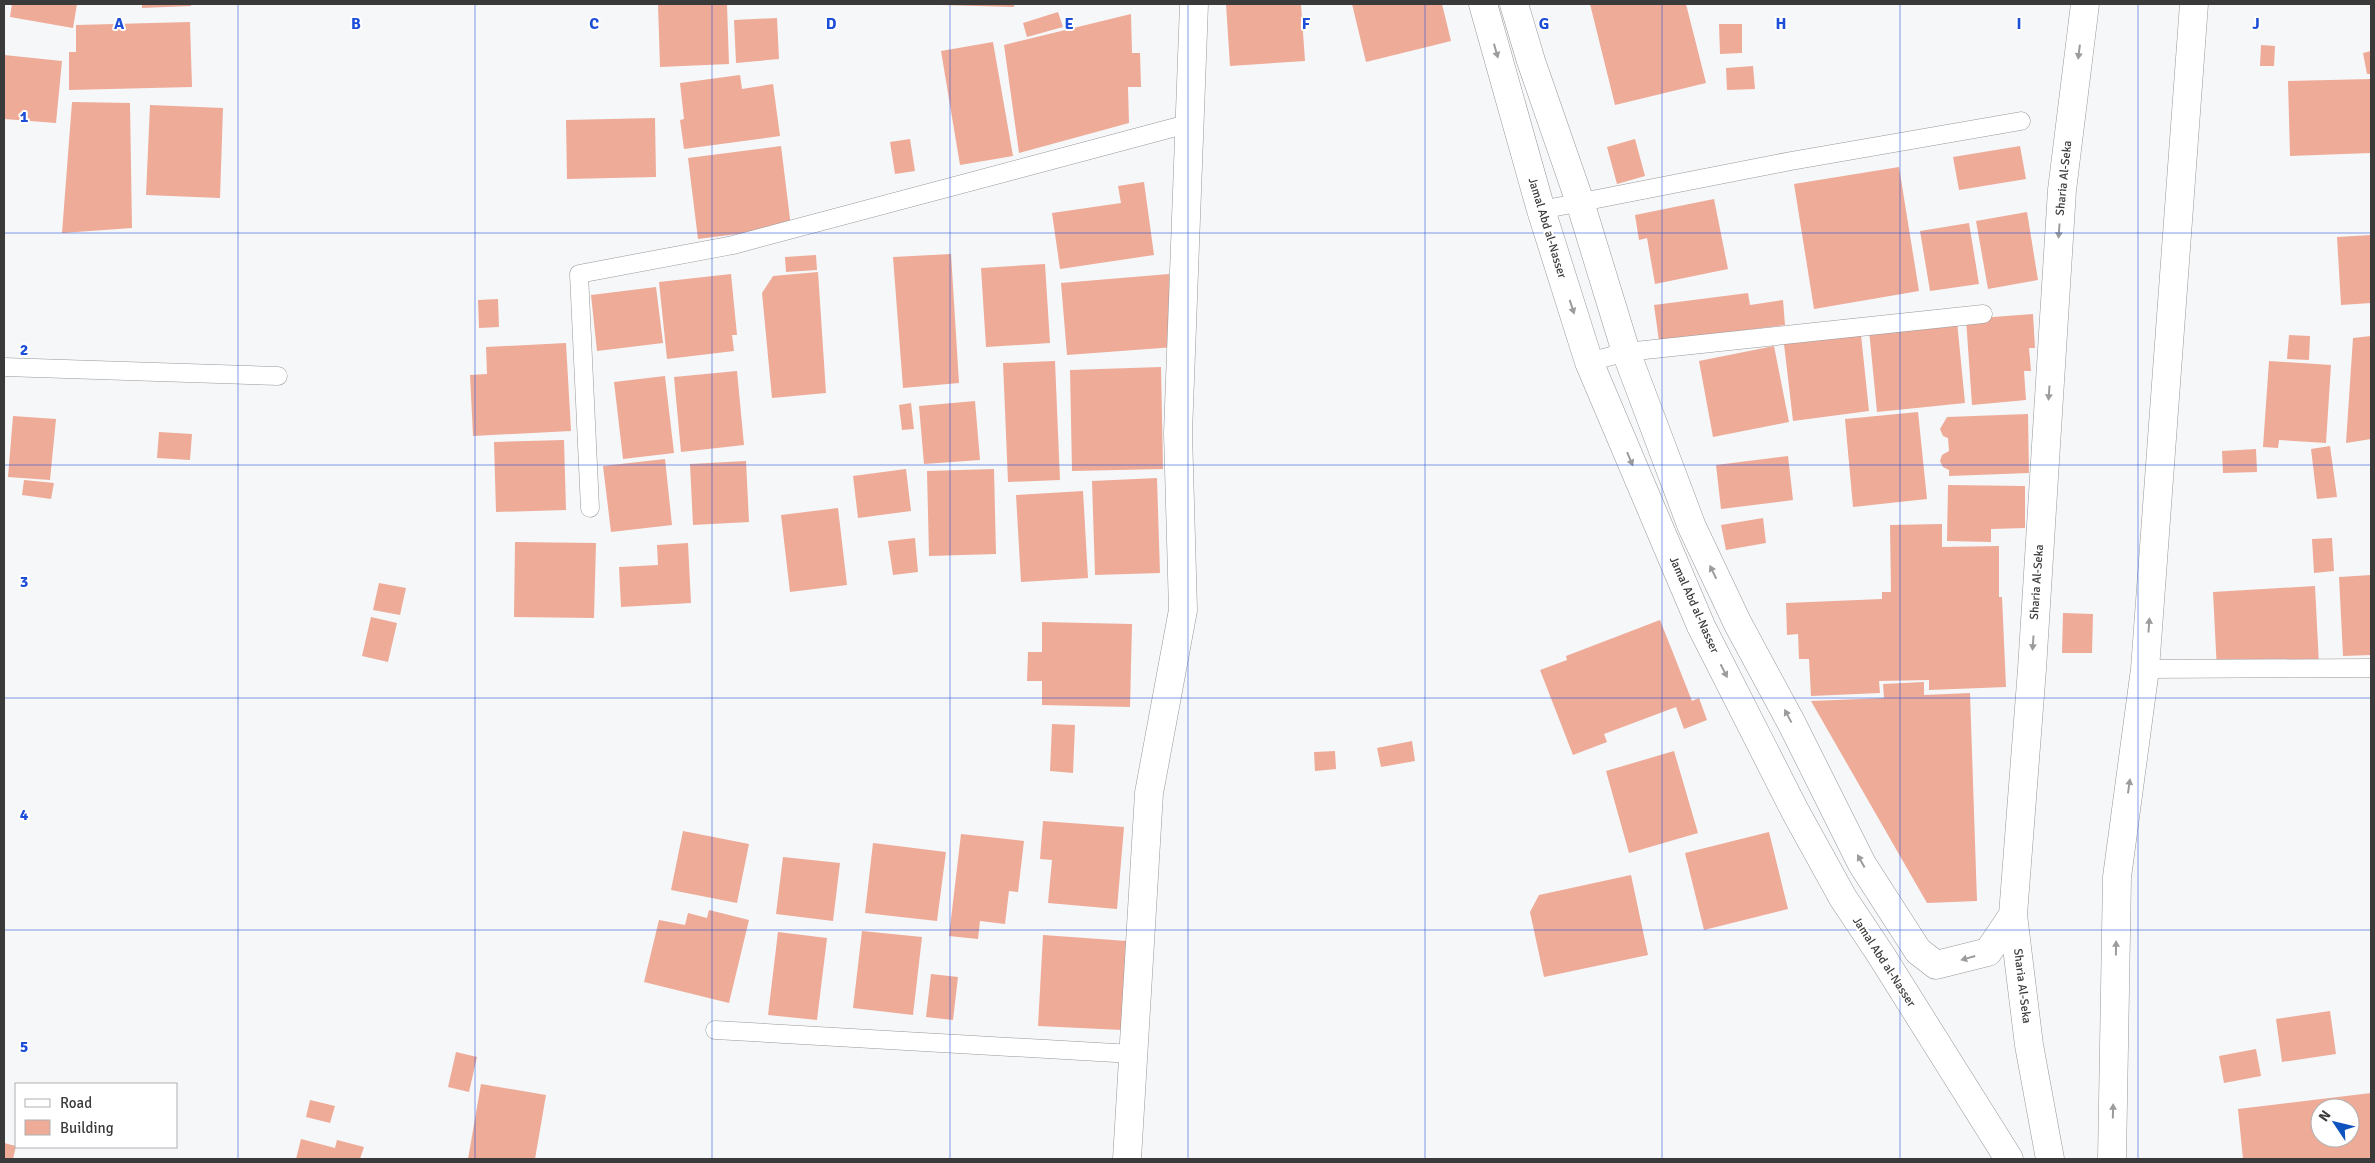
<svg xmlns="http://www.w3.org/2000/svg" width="2375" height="1163" font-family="Signika,sans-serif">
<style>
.building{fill:#eeab98;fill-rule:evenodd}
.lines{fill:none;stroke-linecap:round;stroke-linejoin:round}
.lane-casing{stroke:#98989b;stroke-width:19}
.secondary-casing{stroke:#98989b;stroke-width:29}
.lane{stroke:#fff;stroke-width:18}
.secondary{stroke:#fff;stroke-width:28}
.oneway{fill:#9c9c9d}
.grid{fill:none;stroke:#1d4ed8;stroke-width:1;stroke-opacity:0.55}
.labels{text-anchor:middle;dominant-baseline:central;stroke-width:4;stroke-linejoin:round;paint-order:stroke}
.street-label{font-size:12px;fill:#3a3a3b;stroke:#fff}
.grid-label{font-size:16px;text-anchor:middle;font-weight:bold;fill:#1d4ed8;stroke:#fff;stroke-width:4;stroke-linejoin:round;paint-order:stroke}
</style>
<rect width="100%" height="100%" fill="#f6f7f9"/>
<path class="building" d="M12,4h65l-4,24 -63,-11z
M142,4h49v2l-49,2z
M658,4h69l2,60 -69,3z
M941,4h73v3l-73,-2z
M1226,4h75l4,57 -75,5z
M1352,4h90l9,37 -85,21z
M1590,4h96l20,79 -91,22z
M1058,12l5,15 -36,10 -4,-14z
M1131,14l1,39h8l1,34h-13l1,36 -110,30 -15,-108z
M777,18l2,41 -43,4 -2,-43z
M190,22l2,65 -123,3v-38h7v-27z
M1719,24h23v29l-22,1z
M993,42l20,114 -53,9 -19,-114z
M2261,45l14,1 -1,20h-14z
M2371,51v23h-4l-4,-21z
M4,55l58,6 -6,62 -52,-4z
M1753,66l2,23 -28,1 -1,-22z
M740,75l2,14 31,-5 7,52 -96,13 -4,-29 4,-1 -4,-36z
M2371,79v74l-81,3 -2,-75z
M72,102l58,1 2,125 -70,5z
M150,105l73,3 -3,90 -74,-3z
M655,118l1,59 -89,2 -1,-59z
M910,139l5,32 -20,3 -5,-32z
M1635,139l10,37 -28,8 -10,-37z
M781,146l10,81 -93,12 -10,-81z
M2020,146l6,33 -67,11 -6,-33z
M1899,167l20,124 -105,18 -20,-125z
M1144,182l10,73 -94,14 -8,-56 69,-10 -3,-17z
M1714,199l14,70 -73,15 -8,-46 -8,2 -4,-25z
M2027,212l11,68 -50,9 -12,-68z
M1969,223l10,61 -49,7 -10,-60z
M2371,235v68l-30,2 -4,-68z
M951,254l8,129 -56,5 -10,-131z
M816,255l1,15 -31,2 -1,-15z
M1045,264l5,79 -64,4 -5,-79z
M818,272l8,121 -54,5 -10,-105 11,-17z
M731,274l6,61h-5l2,16 -67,8 -8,-77z
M1169,274l6,73 -108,8 -6,-72z
M656,287l7,56 -66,8 -6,-56z
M1748,293l2,12 33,-5 2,25 -126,16 -5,-36z
M498,299l1,28 -20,1 -1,-28z
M2033,314l2,34h-6l2,23h-7l2,29 -54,5 -6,-86z
M1957,321l8,82 -88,9 -8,-82z
M1861,335l8,76 -76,10 -9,-77z
M2289,335l21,1 -1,24 -22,-1z
M2371,336v103l-25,4 7,-105z
M566,343l5,88 -98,5 -3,-61 17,-1 -1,-27z
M1774,346l15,76 -76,15 -14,-76z
M1055,361l5,119 -52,2 -5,-119z
M2269,361l62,4 -5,78 -47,-3 -1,8 -15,-1z
M1161,367l2,102 -91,2 -2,-101z
M737,371l7,74 -63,7 -7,-75z
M665,376l9,77 -51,6 -9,-77z
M975,401l5,59 -56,4 -5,-58z
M911,403l3,26 -12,1 -3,-25z
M1918,412l9,87 -74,8 -8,-88z
M2028,414l1,59 -80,3v-6l-6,-3 -3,-6 2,-6 7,-4 -1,-13 -5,-2 -3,-7 7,-12z
M13,416l43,3 -6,61 -42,-3z
M159,432l33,2 -2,26 -33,-2z
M564,440l2,70 -70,2 -2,-70z
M2330,446l7,51 -20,2 -6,-50z
M2256,449l1,23 -34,1 -1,-22z
M1788,456l5,44 -72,9 -5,-44z
M665,459l7,66 -61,7 -8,-66z
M746,461l3,61 -56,3 -3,-61z
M906,469l5,42 -53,7 -5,-42z
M994,469l2,85 -67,2 -2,-85z
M1157,478l3,95 -65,2 -3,-94z
M24,480l30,3 -3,16 -29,-4z
M1948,485l77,1v42l-34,1v13l-44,-1z
M1083,491l5,87 -67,4 -5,-87z
M838,508l9,77 -57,7 -9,-77z
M1763,518l3,25 -40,7 -5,-25z
M1942,524v23l57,-1v51h3l4,90 -77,3v-10l-50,1 1,12 -69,3 -2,-37h-10l-1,-25 -11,1 -1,-32 96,-4v-7h9l-1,-67z
M915,538l3,34 -25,3 -5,-34z
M2332,538l2,33 -20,2 -2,-34z
M515,542l81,1 -2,75 -80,-1z
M688,543l3,60 -70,4 -2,-40 39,-2 -1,-20z
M2371,575v80l-28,1 -4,-79z
M379,583l27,5 -6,27 -27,-5z
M2315,586l4,79 -102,6 -4,-79z
M2063,613l30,1 -1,39h-30z
M371,617l26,6 -9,39 -26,-6z
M1660,620l32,81 7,-3 8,22 -23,9 -8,-22 -72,27 3,8 -34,13 -33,-85 27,-10 -1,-4z
M1042,622l90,2 -2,83 -88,-2v-24h-15l1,-29h14z
M1924,682v13l46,-2 7,208 -50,2 -116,-202 73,-3 -1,-14z
M1052,724l23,1 -2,48 -23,-2z
M1412,741l3,20 -34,6 -4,-19z
M1335,751l1,18 -21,2 -1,-19z
M1674,751l24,82 -69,20 -23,-82z
M1043,821l81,6 -7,82 -69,-6 4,-43 -12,-1z
M683,831l66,13 -12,59 -66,-13z
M1769,832l19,77 -84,21 -19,-77z
M961,834l63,7 -6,51 -9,-1 -4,33 -25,-3 -2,18 -29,-3z
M873,843l73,9 -9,69 -72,-8z
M783,857l57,6 -7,58 -57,-7z
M1631,875l17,80 -104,22 -14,-65 9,-17z
M709,910l40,10 -20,83 -85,-21 15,-62 26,5 3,-12 19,5z
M862,931l60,6 -9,78 -60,-7z
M778,932l49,6 -10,82 -49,-5z
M1043,935l84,6 -5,89 -84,-4z
M931,974l27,3 -5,43 -27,-3z
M2330,1011l6,43 -54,8 -6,-43z
M2256,1049l5,27 -37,7 -5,-27z
M456,1052l21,5 -8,35 -21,-5z
M481,1084l65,11 -11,64h-67z
M2371,1093v66h-128l-5,-50zM2320,1108h30v30h-30z
M310,1100l25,6 -5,17 -24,-6z
M301,1139l34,9 2,-8 27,7 -4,12h-64z
M4,1143l12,3 -3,13h-9z"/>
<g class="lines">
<g class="lane-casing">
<path id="lane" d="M1541,210l250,-49 230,-40
M1589,362l37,-10 357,-38
M4,367l274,9
M590,508l-11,-234 154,-29 458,-122
M2145,669l226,-1
M715,1030l418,24"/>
</g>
<g class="secondary-casing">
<path id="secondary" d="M1483,4l58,206 48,152 112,264 94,185 48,87 38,57 128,204
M1514,4l17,57 49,141 46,150 66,175 46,97 54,100 70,140 56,87 18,14 52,-13 25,-37
M1127,1159l22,-366 34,-183 -5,-177 16,-429
M2050,1159l-21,-114 -16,-130 19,-246 30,-479 23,-186
M2112,1159l5,-282 28,-208 49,-665"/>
</g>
<use href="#lane" class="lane"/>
<use href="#secondary" class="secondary"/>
</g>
<defs><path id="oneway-solid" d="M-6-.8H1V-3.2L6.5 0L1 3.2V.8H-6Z" transform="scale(1.25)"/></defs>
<g class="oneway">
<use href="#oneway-solid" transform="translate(1496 51) rotate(74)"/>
<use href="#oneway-solid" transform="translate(2079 52) rotate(97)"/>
<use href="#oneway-solid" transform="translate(2059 231) rotate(94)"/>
<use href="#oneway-solid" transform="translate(1572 307) rotate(72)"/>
<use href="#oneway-solid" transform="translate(2049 393) rotate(94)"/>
<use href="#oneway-solid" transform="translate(1630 459) rotate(67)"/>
<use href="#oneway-solid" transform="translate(1713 572) rotate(-116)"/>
<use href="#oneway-solid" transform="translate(2149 625) rotate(-86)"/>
<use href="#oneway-solid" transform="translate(2033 643) rotate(94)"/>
<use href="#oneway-solid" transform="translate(1724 671) rotate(63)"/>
<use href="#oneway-solid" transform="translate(1788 716) rotate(-118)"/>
<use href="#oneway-solid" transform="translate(2129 786) rotate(-82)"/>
<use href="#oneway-solid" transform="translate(1861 861) rotate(-119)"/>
<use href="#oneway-solid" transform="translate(2116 948) rotate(-89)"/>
<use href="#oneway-solid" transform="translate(1968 958) rotate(164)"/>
<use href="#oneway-solid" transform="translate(2113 1111) rotate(-89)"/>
</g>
<path class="grid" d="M238,4v1155M475,4v1155M712,4v1155M950,4v1155M1188,4v1155M1425,4v1155M1662,4v1155M1900,4v1155M2138,4v1155M4,233h2367M4,465h2367M4,698h2367M4,930h2367"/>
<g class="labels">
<g class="street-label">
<text transform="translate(2064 178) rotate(-84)">Sharia Al-Seka</text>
<text transform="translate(1547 228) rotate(73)">Jamal Abd al-Nasser</text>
<text transform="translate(2037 582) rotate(-86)">Sharia Al-Seka</text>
<text transform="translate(1694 605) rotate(66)">Jamal Abd al-Nasser</text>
<text transform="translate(1884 962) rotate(57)">Jamal Abd al-Nasser</text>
<text transform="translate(2022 986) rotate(83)">Sharia Al-Seka</text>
</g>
</g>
<g class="grid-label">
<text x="119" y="29">A</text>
<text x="356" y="29">B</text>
<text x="594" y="29">C</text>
<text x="831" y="29">D</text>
<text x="1069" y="29">E</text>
<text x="1306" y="29">F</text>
<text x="1544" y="29">G</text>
<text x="1781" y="29">H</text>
<text x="2019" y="29">I</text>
<text x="2256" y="29">J</text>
<text x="24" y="122">1</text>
<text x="24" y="355">2</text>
<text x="24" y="587">3</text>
<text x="24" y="820">4</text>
<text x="24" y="1052">5</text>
</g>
<rect width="2375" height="1163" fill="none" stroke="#3a3a3b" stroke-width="10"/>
<rect x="15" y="1083" width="162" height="65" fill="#ffffff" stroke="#b0b0b1"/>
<rect x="25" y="1099" width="25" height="8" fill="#ffffff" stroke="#b0b0b1"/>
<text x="60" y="1108" font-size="15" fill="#3a3a3b">Road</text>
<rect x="25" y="1120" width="25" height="15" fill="#eeab98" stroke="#b0b0b1"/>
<text x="60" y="1133" font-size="15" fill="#3a3a3b">Building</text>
<g transform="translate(2335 1123) rotate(305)"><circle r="24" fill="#ffffff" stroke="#b0b0b1"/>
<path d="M0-4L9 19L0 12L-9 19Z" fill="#0e53bd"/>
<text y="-8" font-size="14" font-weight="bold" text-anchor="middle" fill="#3a3a3b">N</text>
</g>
</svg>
